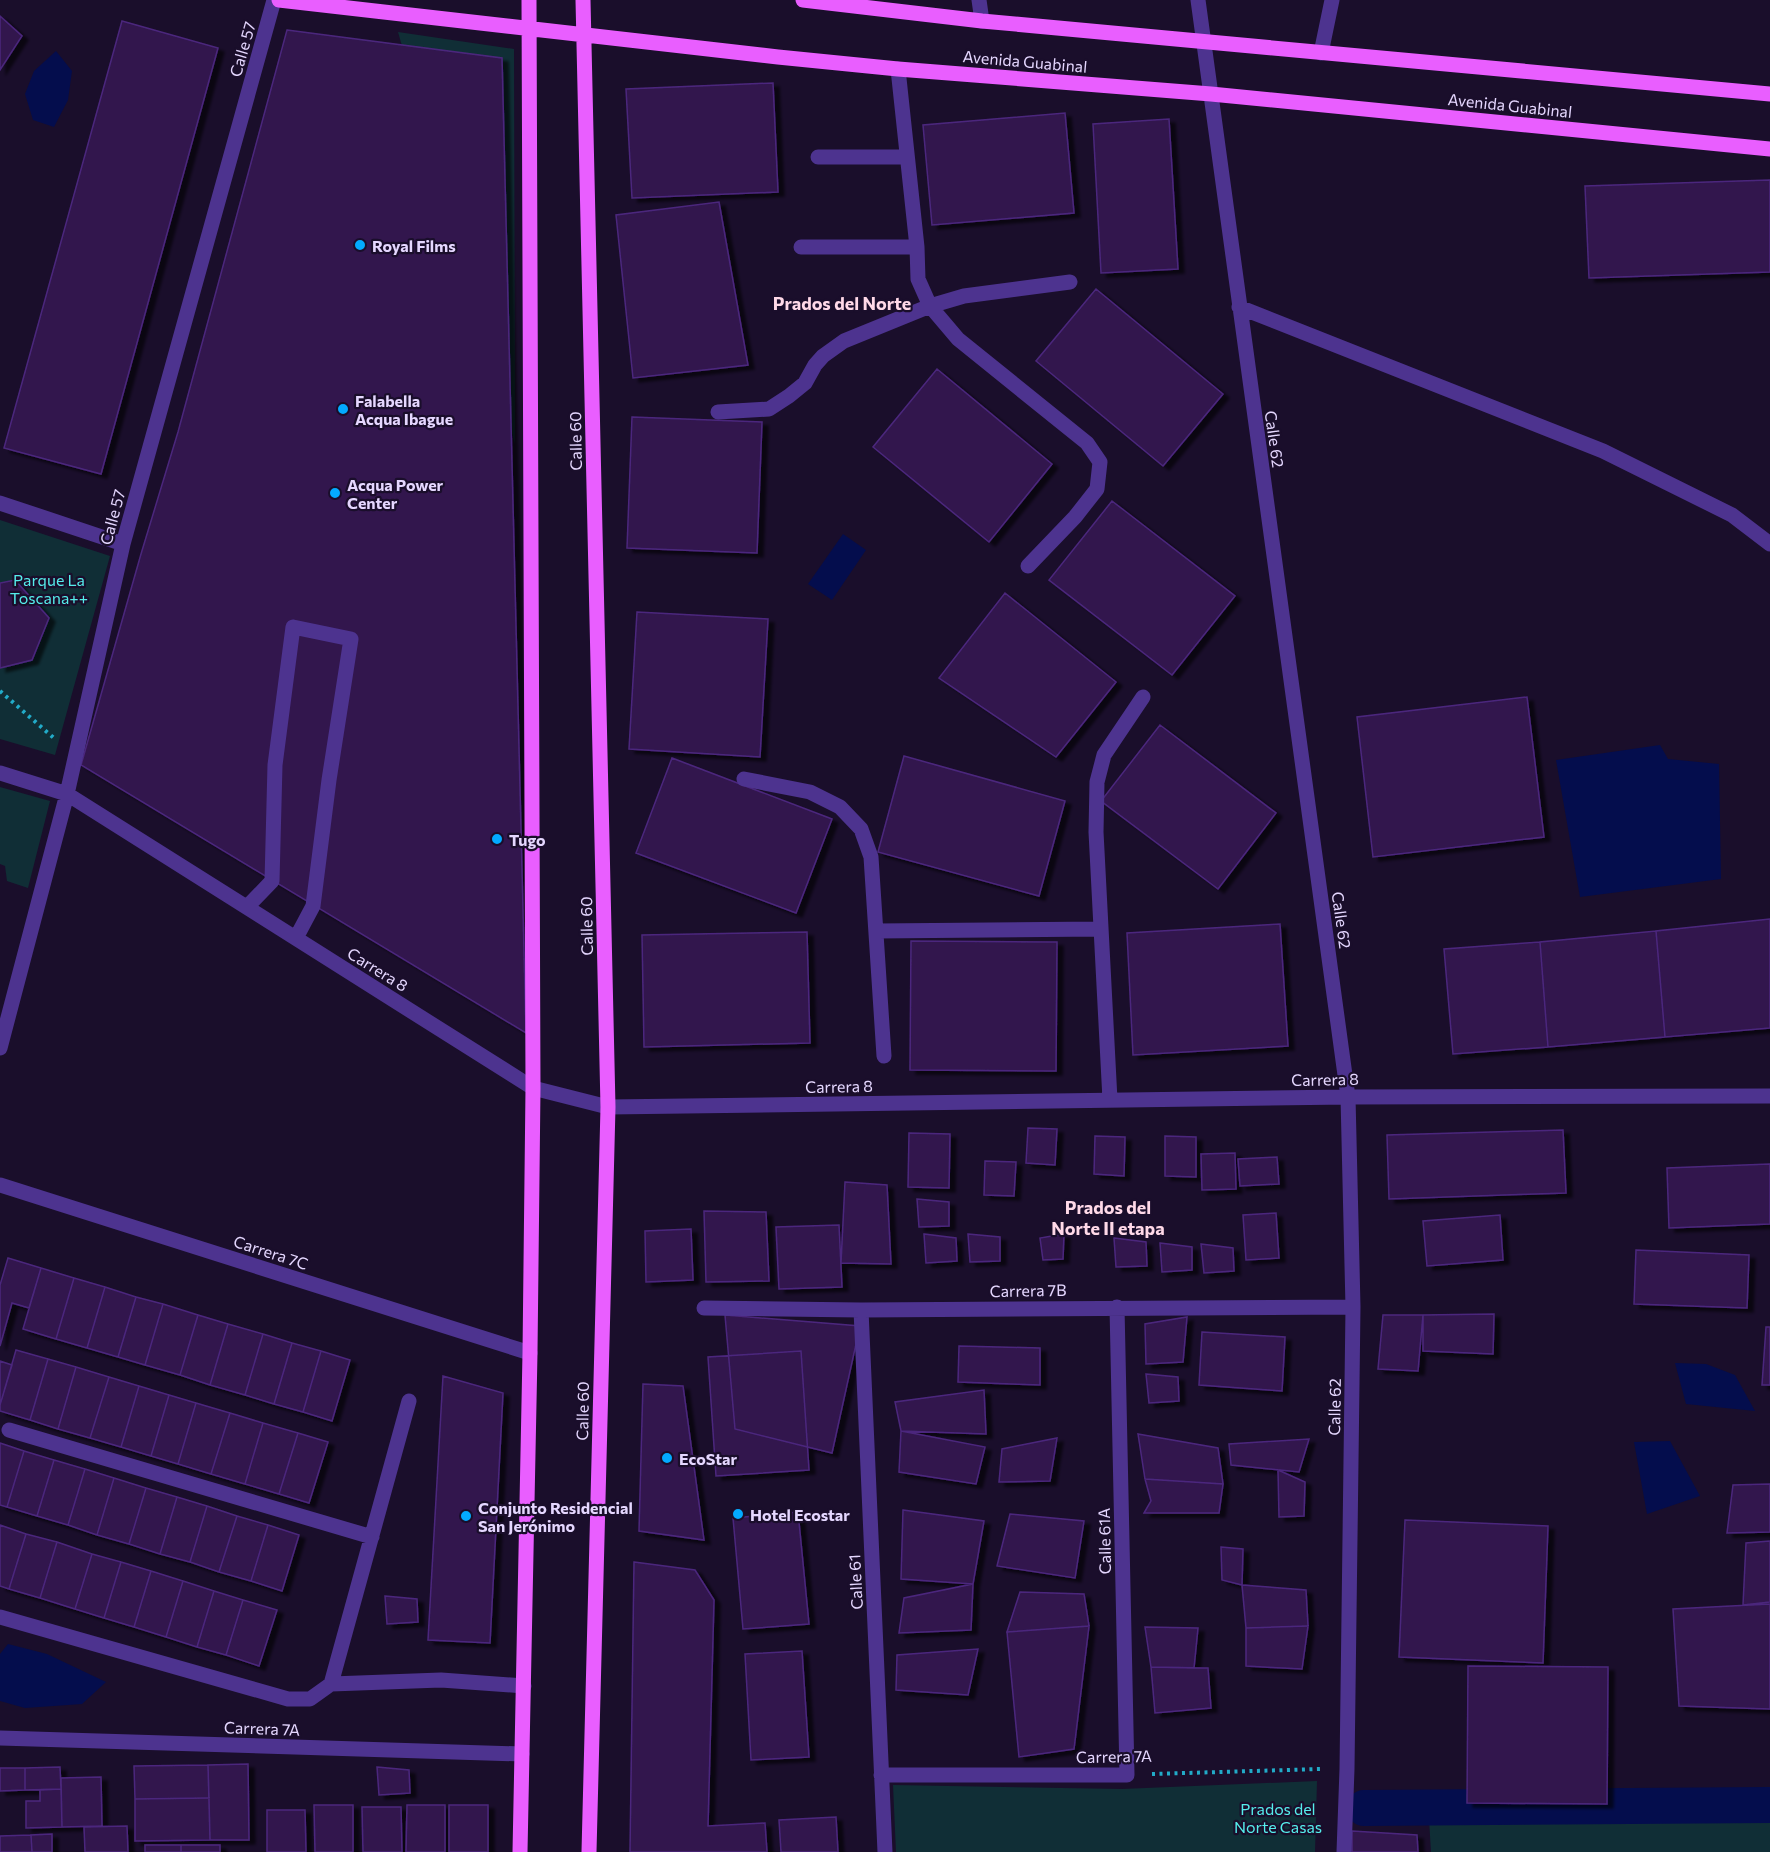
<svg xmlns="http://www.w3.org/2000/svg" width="1770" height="1852" font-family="Commissioner,sans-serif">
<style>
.green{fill:#102e36}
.water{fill:#040d4d}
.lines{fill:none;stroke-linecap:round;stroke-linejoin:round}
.canal{stroke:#040d4d;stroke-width:36}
.building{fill:#30174e;stroke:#4c277d;stroke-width:1.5;filter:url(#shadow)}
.path{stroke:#22abc8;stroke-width:4;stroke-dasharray:3 4.5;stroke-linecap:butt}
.minor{stroke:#4d338f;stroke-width:15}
.major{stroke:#e95eff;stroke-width:15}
.poi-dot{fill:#03aaff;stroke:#1a0e2b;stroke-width:2}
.labels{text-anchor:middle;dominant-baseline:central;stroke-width:4.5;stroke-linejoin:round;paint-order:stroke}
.street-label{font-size:16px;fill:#e5d7ff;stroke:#1a0e2b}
.poi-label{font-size:16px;font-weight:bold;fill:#e5d7ff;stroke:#1a0e2b;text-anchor:start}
.park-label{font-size:16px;fill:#55edeb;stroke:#1a0e2b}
.neighbourhood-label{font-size:18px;font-weight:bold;fill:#ffd9e8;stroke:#1a0e2b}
</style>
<defs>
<filter id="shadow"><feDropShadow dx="6" dy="4" stdDeviation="1.5" flood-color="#0009"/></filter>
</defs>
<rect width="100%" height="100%" fill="#1a0e2b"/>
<path class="green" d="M398,32l116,17 1,395z
M0,520l110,36 -55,199 -55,-16z
M0,787l50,14 -22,87 -21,-7 -2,-15 -5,-2z
M1317,1781l-2,71h-419l-3,-67 229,4z
M1770,1807v45h-339l-2,-33z"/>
<path class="water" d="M56,51l16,20 -4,29 -14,27 -21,-7 -8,-26 9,-23z
M843,534l23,16 -34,50 -24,-16z
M1660,745l8,14 51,5 2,115 -141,18 -24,-137z
M1675,1363l31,1 29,11 20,36 -69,-7z
M1670,1441l30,55 -53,18 -13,-72z
M8,1644l39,10 59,28 -24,22 -57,4 -25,-7v-47z"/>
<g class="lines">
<path class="canal" d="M1364,1808l406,-3"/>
</g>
<path class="building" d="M0,16l22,20 -22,34z
M122,21l96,27 -117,426 -97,-26z
M287,30l215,28 24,975 -445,-268 60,-211 37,-122z
M773,83l5,109 -146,6 -6,-109z
M1065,113l9,100 -142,12 -9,-100z
M1169,119l9,150 -77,4 -8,-149z
M1770,180v92l-181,6 -4,-92z
M719,202l29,163 -115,13 -17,-163z
M1096,289l127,105 -60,72 -127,-105z
M937,369l115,95 -63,78 -116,-95z
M632,417l130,5 -5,131 -130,-5z
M1112,501l123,95 -63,79 -123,-95z
M15,580l34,38 -17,42 -32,8v-85z
M1005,593l111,89 -60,75 -117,-79z
M637,612l131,7 -8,138 -131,-8z
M1527,697l17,140 -171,20 -16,-140z
M1160,725l116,88 -58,76 -117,-88z
M904,756l161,45 -26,95 -161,-44z
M672,758l160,61 -36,94 -160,-60z
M1770,919v109l-105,9 -9,-106z
M1280,924l8,122 -155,9 -6,-122z
M1656,931l9,106 -117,10 -8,-105z
M807,932l3,111 -166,4 -2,-112z
M911,941l146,1 -1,129 -146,-1z
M1540,942l8,105 -95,7 -9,-105z
M1028,1128l29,1 -2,36 -29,-2z
M1563,1130l3,63 -177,6 -2,-64z
M909,1133l41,1 -1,54 -41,-1z
M1095,1136l30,1 -1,39 -30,-2z
M1165,1136l31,1v40l-31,-1z
M1235,1153l1,36 -34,1 -1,-36z
M1277,1157l2,27 -39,2 -2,-27z
M985,1161l31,1 -2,34 -30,-1z
M1770,1164v60l-101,4 -2,-60z
M845,1182l42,3 4,79 -50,-1z
M917,1199l32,3v24l-30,1z
M704,1211l62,1 3,69 -63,1z
M1276,1213l3,45 -33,2 -3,-45z
M1500,1215l3,45 -76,6 -4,-45z
M839,1225l3,62 -63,2 -3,-62z
M691,1229l2,51 -47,2 -1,-51z
M924,1234l32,4 1,23 -31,2z
M968,1234l32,3v24l-30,1z
M1064,1234l-1,25 -20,1 -3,-22z
M1114,1238l32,4 1,24 -31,1z
M1160,1243l32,4v23l-30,2z
M1201,1244l32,4 1,23 -30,2z
M1636,1250l113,5 -2,53 -113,-4z
M8,1258l33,10 -12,40 -17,-5 -12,43v-61z
M41,1268l33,10 -18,61 -33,-10z
M74,1278l31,9 -18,61 -31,-9z
M105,1287l31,10 -18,60 -31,-9z
M136,1297l27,7 -18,61 -27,-8z
M163,1304l35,11 -18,60 -35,-10z
M1494,1314l-1,40 -70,-3v-36z
M198,1315l30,9 -18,61 -30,-10z
M725,1315l135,11 -28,127 -97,-24z
M1383,1315h40l-5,56 -40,-2z
M1187,1317l-4,45 -37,2 -1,-40z
M228,1324l35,10 -18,61 -35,-10z
M1766,1327h4v58h-8z
M1202,1332l83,5 -3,54 -83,-6z
M263,1334l29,9 -18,61 -29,-9z
M292,1343l29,8 -18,61 -29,-8z
M959,1346l81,2v37l-82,-3z
M16,1350l32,9 -18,61 -30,-9v-6z
M321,1351l29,9 -18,61 -29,-9z
M801,1351l8,119 -93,6 -8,-119z
M48,1359l28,8 -18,62 -28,-9z
M0,1361l12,4 -12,40z
M76,1367l33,10 -19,61 -32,-9z
M1146,1374l32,3 1,24 -30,2z
M443,1376l60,17 -13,250 -62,-3z
M109,1377l30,9 -18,61 -31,-9z
M643,1384l40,2 21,154 -65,-9z
M139,1386l30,9 -18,61 -30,-9z
M984,1390l2,44 -85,-3 -6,-29z
M169,1395l27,8 -18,61 -27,-8z
M196,1403l34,10 -19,61 -33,-10z
M230,1413l33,10 -18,61 -34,-10z
M263,1423l35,10 -19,61 -34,-10z
M901,1431l84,16 -9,37 -77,-12z
M298,1433l30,9 -19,61 -30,-9z
M1138,1434l80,14 5,36 -78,-5z
M1057,1438l-7,43 -51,1 3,-33z
M1309,1439l-10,33 -68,-7 -2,-21z
M0,1443l24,8 -17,56 -7,-2z
M24,1451l30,9 -17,56 -30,-9z
M54,1460l31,9 -17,56 -31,-9z
M85,1469l29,9 -17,57 -29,-10z
M1278,1470l27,12 -1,34 -25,1z
M114,1478l32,10 -17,56 -32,-9z
M1145,1479l78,5 -4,29h-75l7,-12z
M1770,1484v48l-43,1 6,-48z
M146,1488l31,9 -17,57 -31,-10z
M177,1497l30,9 -17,56 -30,-8z
M207,1506l30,10 -18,56 -29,-10z
M903,1510l81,11 -11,63 -72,-5z
M798,1512l11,112 -66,5 -10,-111z
M1010,1514l74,7 -9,57 -78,-12z
M237,1516l31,9 -17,56 -32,-9z
M1405,1520l143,6 -5,137 -144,-6z
M0,1525l26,9 -17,55 -9,-3z
M268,1525l31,10 -17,56 -31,-10z
M26,1534l31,8 -17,56 -31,-9z
M1770,1541v61l-27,3 3,-62z
M57,1542l35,12 -17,55 -35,-11z
M1221,1547l22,2 -1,36 -20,-5z
M92,1554l29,8 -17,56 -29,-9z
M121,1562l30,9 -17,56 -30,-9z
M634,1562l61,8 19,30 -6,226 57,-3 2,29h-137z
M151,1571l32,10 -17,56 -32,-10z
M183,1581l31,10 -17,56 -31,-10z
M973,1584l-2,46 -72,3 5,-35z
M1242,1585l64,5 2,36 -62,2z
M214,1591l29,9 -17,55 -29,-8z
M1020,1592l64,2 5,32 -82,6z
M385,1596l32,3 1,23 -31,2z
M243,1600l34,10 -18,56 -33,-11z
M1770,1604v105l-91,-3 -6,-97z
M1089,1626l-15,123 -55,8 -12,-125z
M1308,1626l-6,43 -56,-3v-38z
M1145,1627l53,1 -4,40 -43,-1z
M978,1649l-10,46 -72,-5 1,-35z
M802,1651l7,106 -58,3 -6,-106z
M1468,1666l140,1 -1,137 -140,-1z
M1151,1667l57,1 3,40 -56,5z
M248,1764l1,76h-39l-2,-75z
M208,1765l1,33 -74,1 -1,-33z
M60,1767l1,22 -36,1v-22z
M377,1767l32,3 1,23 -31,2z
M0,1768h25v22l-25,1z
M101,1777l1,49 -40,1 -1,-49z
M61,1789l1,38 -36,1v-27h14v-11z
M209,1798l1,42 -75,1v-42z
M314,1805h39v47h-38z
M407,1805h38v47h-39z
M449,1805h39v47h-39z
M362,1807h39l1,45h-39z
M267,1810h38l1,42h-39z
M836,1817l2,35h-57l-2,-32z
M127,1826l1,26h-43l-1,-25z
M1352,1831l65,4 1,17h-66z
M52,1834v18h-20l-1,-17z
M31,1835l1,17h-32v-16z
M145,1845h36v7h-36z
M181,1845h39v7h-39z"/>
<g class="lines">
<path class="path" d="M0,691l55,48
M1152,1774l169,-5"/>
<path class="minor" d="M979,0l3,21
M1198,0l150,1097 5,210 -6,462 -3,83
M1321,53l11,-53
M898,69l19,178 1,32 12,27 28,33 129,104 13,19 -3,27 -22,28 -47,49
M818,157h88
M801,247h116
M1239,307l364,144 129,64 38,29
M718,412l51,-3 20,-13 16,-13 10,-18 8,-9 21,-15 86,-35 34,-10 106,-14
M0,503l123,41
M0,773l67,21 466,294 75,19 740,-10 422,-1
M744,779l66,13 30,15 21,22 10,28 13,199
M247,907l25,-26 3,-116 18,-138 58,12 -22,141 -16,126 -17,32
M877,931l224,-2
M0,1048l67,-254 56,-250 151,-544
M1110,1100l-14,-268 1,-50 7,-27 39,-58
M0,1185l530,168
M704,1308l157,2 492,-3
M861,1310l24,542
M9,1430l363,107
M0,1617l288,82h22l21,-15 110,-4 83,6
M331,1684l78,-283
M0,1738l522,16
M881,1775h246l-10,-468"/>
<path class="major" d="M279,0l499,57 120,12 313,25 559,55
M583,0l25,1107 -19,745
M803,0l179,21 788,73
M520,1852l10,-499 3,-265 -4,-1088"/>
</g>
<g class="poi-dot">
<circle cx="360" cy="245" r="6"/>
<circle cx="343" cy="409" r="6"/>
<circle cx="335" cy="493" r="6"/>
<circle cx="497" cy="839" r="6"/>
<circle cx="667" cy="1458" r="6"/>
<circle cx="738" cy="1514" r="6"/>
<circle cx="466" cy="1516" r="6"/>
</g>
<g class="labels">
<g class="street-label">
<text transform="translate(242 49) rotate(-74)">Calle 57</text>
<text transform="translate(1025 61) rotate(5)">Avenida Guabinal</text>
<text transform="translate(1510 105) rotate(6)">Avenida Guabinal</text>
<text transform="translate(1275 439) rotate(82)">Calle 62</text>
<text transform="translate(575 441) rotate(-91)">Calle 60</text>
<text transform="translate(112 517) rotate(-75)">Calle 57</text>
<text transform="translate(1342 920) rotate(82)">Calle 62</text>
<text transform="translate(586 926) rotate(-91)">Calle 60</text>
<text transform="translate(378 969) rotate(32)">Carrera 8</text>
<text transform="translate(1325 1079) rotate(-1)">Carrera 8</text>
<text transform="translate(839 1086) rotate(-1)">Carrera 8</text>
<text transform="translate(271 1252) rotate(18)">Carrera 7C</text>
<text transform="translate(1028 1290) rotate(-1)">Carrera 7B</text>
<text transform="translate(1334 1407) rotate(-89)">Calle 62</text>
<text transform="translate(582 1411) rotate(-89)">Calle 60</text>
<text transform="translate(1104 1541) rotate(-91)">Calle 61A</text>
<text transform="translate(855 1582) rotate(-93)">Calle 61</text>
<text transform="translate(262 1728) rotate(2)">Carrera 7A</text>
<text transform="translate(1114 1756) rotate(-1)">Carrera 7A</text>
</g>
<g class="poi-label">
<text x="372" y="245">Royal Films</text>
<text x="355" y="400">Falabella<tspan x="355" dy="18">Acqua Ibague</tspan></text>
<text x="347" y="484">Acqua Power<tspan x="347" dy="18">Center</tspan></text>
<text x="509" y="839">Tugo</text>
<text x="679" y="1458">EcoStar</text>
<text x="478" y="1507">Conjunto Residencial<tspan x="478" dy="18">San Jerónimo</tspan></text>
<text x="750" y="1514">Hotel Ecostar</text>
</g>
<g class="park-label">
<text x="49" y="579">Parque La<tspan x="49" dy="18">Toscana++</tspan></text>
<text x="1278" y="1808">Prados del<tspan x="1278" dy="18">Norte Casas</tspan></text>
</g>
<g class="neighbourhood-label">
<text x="842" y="303">Prados del Norte</text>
<text x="1108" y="1207">Prados del<tspan x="1108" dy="21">Norte II etapa</tspan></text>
</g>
</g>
</svg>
